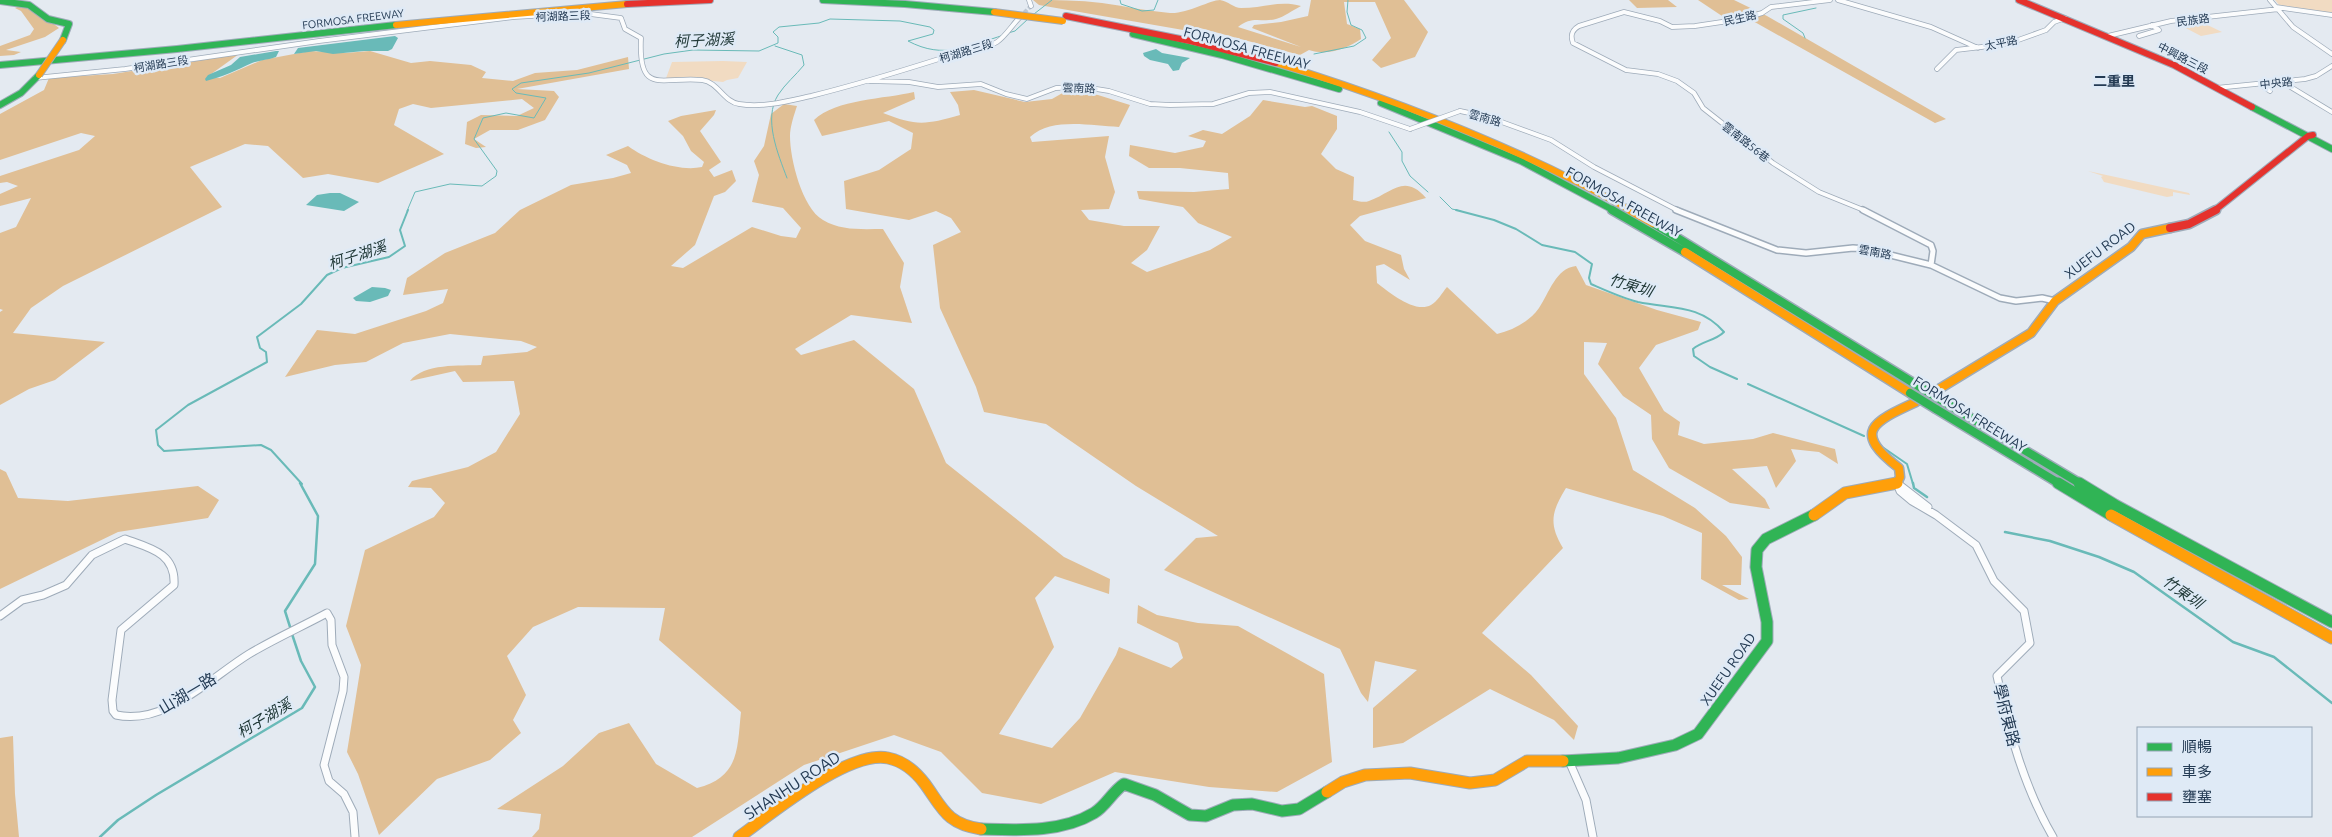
<svg xmlns="http://www.w3.org/2000/svg" width="2332" height="837" font-family="Ubuntu,'Noto Sans TC',sans-serif">
<style>
.green{fill:#f1dbc2}
.forest{fill:#e0bf95}
.water{fill:#69bab8}
.lines{fill:none;stroke-linecap:round;stroke-linejoin:round}
.stream-far2{stroke:#69bab8;stroke-width:1}
.stream-far1{stroke:#69bab8;stroke-width:2}
.stream{stroke:#69bab8;stroke-width:2.5}
.street-tunnel{stroke:#bec7d2;stroke-width:4;stroke-dasharray:4 2;stroke-linecap:butt}
.street-far2-casing{stroke:#9eabb9;stroke-width:5.5}
.street-far1-casing{stroke:#9eabb9;stroke-width:8}
.street-casing{stroke:#9eabb9;stroke-width:9}
.fast-far2-casing{stroke:#9eabb9;stroke-width:8}
.fast-far1-casing{stroke:#9eabb9;stroke-width:11}
.fast-casing{stroke:#9eabb9;stroke-width:13}
.slow-far2-casing{stroke:#9eabb9;stroke-width:8}
.slow-far1-casing{stroke:#9eabb9;stroke-width:11}
.slow-casing{stroke:#9eabb9;stroke-width:13}
.jam-far1-casing{stroke:#9eabb9;stroke-width:8}
.jam-casing{stroke:#9eabb9;stroke-width:11}
.street-far2{stroke:#fbfcfd;stroke-width:4}
.street-far1{stroke:#fbfcfd;stroke-width:5}
.street{stroke:#fbfcfd;stroke-width:7}
.fast-far2{stroke:#30b455;stroke-width:6}
.fast-far1{stroke:#30b455;stroke-width:8}
.fast{stroke:#30b455;stroke-width:11}
.slow-far2{stroke:#ff9f0a;stroke-width:6}
.slow-far1{stroke:#ff9f0a;stroke-width:8}
.slow{stroke:#ff9f0a;stroke-width:11}
.jam-far1{stroke:#e5322d;stroke-width:6}
.jam{stroke:#e5322d;stroke-width:8}
.street-bridge-casing{stroke:#9eabb9;stroke-width:5.5;stroke-linecap:butt}
.fast-bridge-casing{stroke:#9eabb9;stroke-width:11;stroke-linecap:butt}
.slow-bridge-casing{stroke:#9eabb9;stroke-width:8;stroke-linecap:butt}
.street-bridge{stroke:#fbfcfd;stroke-width:4}
.fast-bridge{stroke:#30b455;stroke-width:8}
.slow-bridge{stroke:#ff9f0a;stroke-width:6}
.labels{text-anchor:middle;dominant-baseline:central;stroke-width:5;stroke-linejoin:round;paint-order:stroke}
.far-street-label{font-size:11px;fill:#243b54;stroke:#dfeaf6}
.street-label{font-size:14px;fill:#243b54;stroke:#dfeaf6}
.far-quarter-label{font-size:14px;font-weight:bold;fill:#243b54;stroke:#dfeaf6}
.water-label{font-size:15px;font-style:italic;fill:#223a39;stroke:#dfeaf6}
.near-street-label{font-size:16px;fill:#243b54;stroke:#dfeaf6}
</style>
<rect width="100%" height="100%" fill="#e4eaf1"/>
<path class="green" d="M2275,0h57v13l-53,-8z
M2195,19l27,13 -21,4 -27,-14z
M723,61l24,1 -9,16 -11,2 -4,2 -29,-3 -29,2 7,-19z
M2088,171l101,22 1,2 -17,-3v4l-6,1 -63,-15 -3,-5 2,-1z"/>
<path class="forest" d="M1033,0c23,0 46,0 69,3 22,3 45,8 68,10 17,1 40,-13 50,-13 8,1 14,8 21,8 22,0 39,-8 60,-2 -8,4 -17,11 -25,13 -14,4 -24,-4 -38,8l63,20 -49,-19 2,-3 27,-3 27,-6 3,-16h93l24,32 -13,25 -34,11 -9,-8 19,-22 -16,-36h-31l3,22 13,5 1,10c-15,10 -34,17 -52,11l-9,5 -100,-27 -11,3 -150,-26z
M1629,0h39l9,7 -40,1z
M1698,0h36l33,16 179,103 -11,4 -191,-107 -19,2z
M20,6l12,1 27,21 -14,9 -39,13 15,2 -7,3 -14,1v-10l30,-11 4,-6 -13,-18 -6,-3z
M310,51l35,2 25,-2 41,12 19,-2 41,4 15,7 -4,6 31,3 22,-8 42,-3 51,-13 1,12 -112,20 37,2 5,6 -14,23 -27,10h-28l-16,9 12,8 -10,1 -11,-4 2,-22 14,-7 36,1 17,-8 -12,-9 -91,9 -18,-4 -14,5 -5,16 50,29 -66,29 -50,-9 -25,4 -35,-32 -23,-2 -55,23 32,40 -159,79 -32,22 -18,25 92,9 -50,38 -26,9 -29,16v-93l3,-2 -3,-1v-76l16,-6 15,-29 -31,8v-12l18,-8 -11,-4 -7,1v-7l79,-26 16,-14 -14,-3 -81,27v-46l44,-24 5,-12 64,-4 126,-20 -32,23 13,1 42,-18z
M974,90l51,12 27,-3 14,-8 32,4 32,10 -11,22c-28,-1 -67,-10 -89,10l2,5 77,-6 -4,21 10,35 -6,17 -28,1 8,10 35,6h36l-13,24 -16,13 16,9 63,-22 22,-13 -34,-14 -15,-16 -44,-8 -2,-8 57,1 35,-3 -1,-16 -48,-5h-31l-20,-12 1,-11 45,8 28,-6 3,-6 -18,-5 15,-6 19,4 28,-18 13,-16 42,7 7,-1 25,10v13l-16,25 15,15 18,8 -1,23c5,1 11,3 16,1 23,-8 35,-28 57,-3l-66,18 -10,9 15,16 36,14 3,14 6,11 -26,-16 -8,2 1,17c12,9 38,31 54,22 6,-3 11,-12 16,-18l50,47c16,-4 32,-12 42,-26 10,-15 17,-40 37,-42l10,19 71,25 44,12 -3,8 -42,15 -17,23 25,43 16,11 -2,13 26,9 49,-5 20,-6 62,16 3,15 -19,-12 -28,-3 5,12 -20,27 -9,-22 -35,3 33,30 5,10 -40,-6 -61,-35 -17,-29 -1,-24 -28,-19 -25,-32 9,-21 -23,-1v32l32,44 17,52 62,38 31,28 16,21 -1,28h-19l27,14 -10,1 -38,-21 1,-46 -39,-17 -97,-28c-14,23 -18,35 -3,60l-81,85 49,42 47,51 -4,14 -20,-20 -64,-31 -87,54 -30,5v-40l44,-38 -42,-9 -7,41 -7,-9 -21,-44 -176,-79 32,-32 22,-2 -82,-50 -90,-62 -62,-12 -8,-25 -36,-79 -7,-63 28,-13 -10,-14 -15,-7 -27,9 -63,-11 -2,-28 35,-11 32,-21 2,-16 -24,-12 -67,15 -8,-16c22,-21 71,-21 100,-28l1,7 -32,14c33,13 42,12 77,2l-2,-10 -8,-13z
M784,104l13,2c-3,9 -7,21 -7,30 0,23 12,72 33,84 18,11 40,9 60,9l21,34 -4,24 12,36 -61,-8 -56,34 6,6 53,-15 60,49 32,74 118,94 46,22 -1,15 -54,-18 -20,22 19,49 -55,87 53,14 28,-30 36,-63 3,-8 52,21 12,-10 -5,-15 -41,-20 1,-18 19,10 41,8 40,3 86,48 8,88 -55,30 -68,-5 -94,-15 -74,32 -59,-11 -41,-41 -47,-17 -90,30 -112,72h-160l7,-8 2,-15 -44,-5 66,-43 36,-33 30,-10 27,41 41,24c43,-11 40,-39 44,-76l-82,-72 6,-32 -87,-1 -45,20 -26,29 19,39 -13,25 8,13 -31,27 -53,19 -58,56 -21,-61 -11,-22 14,-87 -15,-39 19,-76 69,-33 11,-14 -14,-15 -23,-1 4,-6 56,-14 28,-15 24,-38 -6,-33 -51,1 -8,-11 -45,10c14,-18 50,-15 71,-16l2,-9 44,-4 10,-5 -16,-6 -71,-7 -47,9 -37,19 -31,3 -50,12 32,-47 38,4 71,-23 17,-8 5,-14 -45,6 4,-17 38,-25 50,-20 25,-23 51,-25 42,-7 18,-5 -4,-8 -21,-10 22,-9c19,14 51,26 74,21l2,-5 -13,-11 -8,-15 -15,-15 13,-5 35,-6 -2,5 -14,16 21,31 -12,8 5,7 18,-7 4,11 -11,11 -11,4 -19,49 -24,21 12,2 69,-41 29,9 15,2 5,-10 -18,-20 -31,-6 7,-27 -5,-14 10,-15 7,-32z
M0,469l6,3 12,26 50,3 130,-15 21,14 -11,18 -90,14 -118,57z
M13,736l2,58 4,43h-19v-99z"/>
<path class="water" d="M395,36l3,2 -6,11 -4,2h-24l-31,3 -17,-3 -22,3 4,-6z
M1156,49l6,4 28,5 -8,5 -3,7 -6,1 -5,-7 -18,-4 -6,-4 -1,-3z
M276,51h3l-3,6c-8,3 -16,3 -24,6 -15,7 -30,14 -46,18l-1,-2 3,-4 23,-10 9,-8z
M330,193h10l19,9 -15,9 -38,-6 11,-10z
M372,287l13,1 6,2 -3,6 -18,6 -14,-1 -3,-3z"/>
<g class="lines">
<path class="stream-far2" d="M1120,0l1,4 21,7 12,-1 4,-10
M1034,14l18,-14
M1008,33l7,-2 13,-12
M1805,38l-2,-5 -20,-14v-4l33,-7
M775,46l27,9 2,10c-8,10 -19,19 -26,30 -15,24 0,59 9,83
M1314,54l40,-8 12,-8 -4,-8 -11,-5 -4,-13 1,-12
M1389,132l13,20v9l8,15 18,16
M1440,197l12,12 9,2
M407,211l8,-19 35,-8 32,2 14,-10 1,-5 -23,-32 9,-21 23,-5 28,5 12,-20 -30,-5 -4,-4 9,-6 68,-10 75,-19 29,-4 66,1 19,-8v-6l-5,-5 6,-5 40,-4 11,-4 70,2 30,6 4,3 -1,4 -25,7c36,19 60,5 96,-6"/>
<path class="stream-far1" d="M1456,210l38,10 22,9 26,16 33,7 17,12 -3,14 2,6c16,7 31,14 47,18 33,7 62,2 86,30 -9,9 -22,9 -31,17l1,7 16,11 27,12
M1748,384l116,52
M1878,444l29,20 6,20
M302,484l-31,-34 -10,-5 -97,6 -6,-6 -2,-15 32,-25 79,-43 -1,-10 -6,-4 -3,-11 44,-33 26,-29 15,-7 47,-11 16,-11 -5,-16 8,-20"/>
<path class="stream" d="M1913,483l1,5 13,9
M2005,532l45,9 49,16 35,15 99,70 41,15 58,46
M291,630l-6,-19 30,-47 3,-48 -18,-33
M100,837l18,-17 38,-25 146,-87 13,-21 -14,-26 -9,-27"/>
<path class="street-tunnel" d="M1020,17l11,-11"/>
<g class="street-far2-casing">
<path id="street-far2" d="M1029,0l2,6
M1830,0l-59,7 -9,6 -20,6 -47,7 -23,1 -12,-6 -36,-9 -45,14c-7,4 -9,9 -6,17l53,27 32,4 19,7 17,12 9,15 70,55 46,29 47,19
M1838,0l93,27 47,21
M2270,0l23,27 39,27
M2276,7l56,8
M2108,36l63,-15 108,-12
M2139,36l20,-6 -7,-5
M1937,69l19,-19 51,-6 39,-14 8,-8 11,-4
M35,78l90,-9 194,-28 195,-24 69,-4 38,5 4,11 16,9c-3,59 21,38 61,42 16,2 22,22 37,24 24,4 49,-3 72,-8 44,-11 87,-24 131,-38 14,-4 44,-9 55,-16 8,-5 16,-18 23,-25
M870,81l39,1 29,5 43,-3 25,10 21,5 29,-11 28,-1 25,4 41,13 20,1 43,-1 36,-11 21,-1 90,20 50,17
M2284,83l48,29
M2260,84l10,7
M2216,88l89,-9 11,-3 16,-10
M1460,111l28,6 63,23 43,27 85,44"/>
</g>
<g class="street-far1-casing">
<path id="street-far1" d="M1676,210l101,40 29,3 47,-5 13,1 65,16 69,33 16,3 26,-3 13,3
M1863,210l68,35 2,6 -2,14
M1897,483l2,1"/>
</g>
<g class="street-casing">
<path id="street" d="M1897,483l3,8 12,10 24,14 40,30 18,36 30,30 6,32 -33,33c12,56 27,111 56,161
M1897,483l31,24
M0,616l22,-16 21,-5 23,-10 26,-30 33,-16c25,9 51,14 49,46l-53,45 -9,70 1,11 3,4c49,11 94,-37 133,-61 25,-15 52,-27 78,-41l4,7 1,25 12,32 -1,14 -19,74 5,16 15,13 9,18 2,25
M1569,761l17,39 7,37"/>
</g>
<g class="fast-far2-casing">
<path id="fast-far2" d="M823,0l82,4 89,8
M0,1l29,4 19,14 21,5 -6,16
M1133,34l89,21 117,34
M0,65l177,-16 219,-24
M1381,103l140,58 94,50
M0,105l21,-12 18,-18
M2252,107l80,42"/>
</g>
<g class="fast-far1-casing">
<path id="fast-far1" d="M1612,210l73,42
M1653,223l267,164
M1946,403l135,81
M1936,409l124,75"/>
</g>
<g class="fast-casing">
<path id="fast" d="M2058,483l53,32
M2079,483l36,22 217,117
M1563,761l55,-3 57,-13 23,-11 69,-93v-19l-11,-55 1,-17 9,-11 48,-24
M981,829c36,1 80,4 113,-16 12,-7 18,-21 30,-29l31,11 35,20 16,1 27,-11 19,-1 30,7 17,-2 28,-17"/>
</g>
<g class="slow-far2-casing">
<path id="slow-far2" d="M396,25l231,-21
M1276,63c124,38 243,85 356,148"/>
</g>
<g class="slow-far1-casing">
<path id="slow-far1" d="M1630,210l23,13
M1685,252l225,141
M1939,389l92,-56 24,-32 76,-54 11,-13 28,-6
M1892,484l5,-1 3,-6 -1,-9c-47,-36 -27,-46 17,-66"/>
</g>
<g class="slow-casing">
<path id="slow" d="M1814,515l31,-22 52,-10
M2111,515l221,123
M1327,792l16,-10 22,-7 45,-2 60,10 25,-3 32,-19h36
M739,837c32,-23 109,-87 149,-79 15,3 28,14 37,26 18,25 22,40 56,45"/>
</g>
<g class="jam-far1-casing">
<path id="jam-far1" d="M2019,0l155,65 78,42
M627,4l83,-4
M1066,16l124,25 86,22
M2214,211l94,-75 5,-1"/>
</g>
<g class="jam-casing">
<path id="jam" d="M2170,228l19,-4 27,-14"/>
</g>
<use href="#street-far2" class="street-far2"/>
<use href="#street-far1" class="street-far1"/>
<use href="#street" class="street"/>
<use href="#fast-far2" class="fast-far2"/>
<use href="#fast-far1" class="fast-far1"/>
<use href="#fast" class="fast"/>
<use href="#slow-far2" class="slow-far2"/>
<use href="#slow-far1" class="slow-far1"/>
<use href="#slow" class="slow"/>
<use href="#jam-far1" class="jam-far1"/>
<use href="#jam" class="jam"/>
<g class="street-bridge-casing">
<path id="street-bridge" d="M1410,129l50,-18"/>
</g>
<g class="fast-bridge-casing">
<path id="fast-bridge" d="M1920,387l26,16
M1910,393l26,16"/>
</g>
<g class="slow-bridge-casing">
<path id="slow-bridge" d="M994,12l69,9
M39,75l24,-35"/>
</g>
<use href="#street-bridge" class="street-bridge"/>
<use href="#fast-bridge" class="fast-bridge"/>
<use href="#slow-bridge" class="slow-bridge"/>
</g>
<g class="labels">
<g class="far-street-label">
<text transform="translate(563 16) rotate(-2)">柯湖路三段</text>
<text transform="translate(1740 18) rotate(-13)">民生路</text>
<text transform="translate(353 19) rotate(-7)">FORMOSA FREEWAY</text>
<text transform="translate(2193 20) rotate(-7)">民族路</text>
<text transform="translate(2001 43) rotate(-12)">太平路</text>
<text transform="translate(966 51) rotate(-17)">柯湖路三段</text>
<text transform="translate(2183 58) rotate(27)">中興路三段</text>
<text transform="translate(161 64) rotate(-9)">柯湖路三段</text>
<text transform="translate(2276 83) rotate(-6)">中央路</text>
<text transform="translate(1079 88) rotate(2)">雲南路</text>
<text transform="translate(1485 118) rotate(16)">雲南路</text>
<text transform="translate(1746 142) rotate(38)">雲南路56巷</text>
<text transform="translate(1875 252) rotate(10)">雲南路</text>
</g>
<g class="street-label">
<text transform="translate(1247 48) rotate(15)">FORMOSA FREEWAY</text>
<text transform="translate(1624 202) rotate(29)">FORMOSA FREEWAY</text>
<text transform="translate(2100 250) rotate(-37)">XUEFU ROAD</text>
<text transform="translate(1970 414) rotate(32)">FORMOSA FREEWAY</text>
<text transform="translate(1728 669) rotate(-55)">XUEFU ROAD</text>
</g>
<g class="far-quarter-label">
<text x="2114" y="81">二重里</text>
</g>
<g class="water-label">
<text transform="translate(704 40) rotate(-3)">柯子湖溪</text>
<text transform="translate(357 255) rotate(-18)">柯子湖溪</text>
<text transform="translate(1631 285) rotate(17)">竹東圳</text>
<text transform="translate(2183 592) rotate(35)">竹東圳</text>
<text transform="translate(264 718) rotate(-31)">柯子湖溪</text>
</g>
<g class="near-street-label">
<text transform="translate(187 693) rotate(-31)">山湖一路</text>
<text transform="translate(2007 715) rotate(76)">學府東路</text>
<text transform="translate(792 785) rotate(-33)">SHANHU ROAD</text>
</g>
</g>
<rect x="2137" y="727" width="175" height="90" fill="#dfeaf6" stroke="#94a4b5"/>
<rect x="2147" y="743" width="25" height="8" fill="#30b455" stroke="#94a4b5"/>
<text x="2182" y="752" font-size="15" fill="#243b54">順暢</text>
<rect x="2147" y="768" width="25" height="8" fill="#ff9f0a" stroke="#94a4b5"/>
<text x="2182" y="777" font-size="15" fill="#243b54">車多</text>
<rect x="2147" y="793" width="25" height="8" fill="#e5322d" stroke="#94a4b5"/>
<text x="2182" y="802" font-size="15" fill="#243b54">壅塞</text>
</svg>
